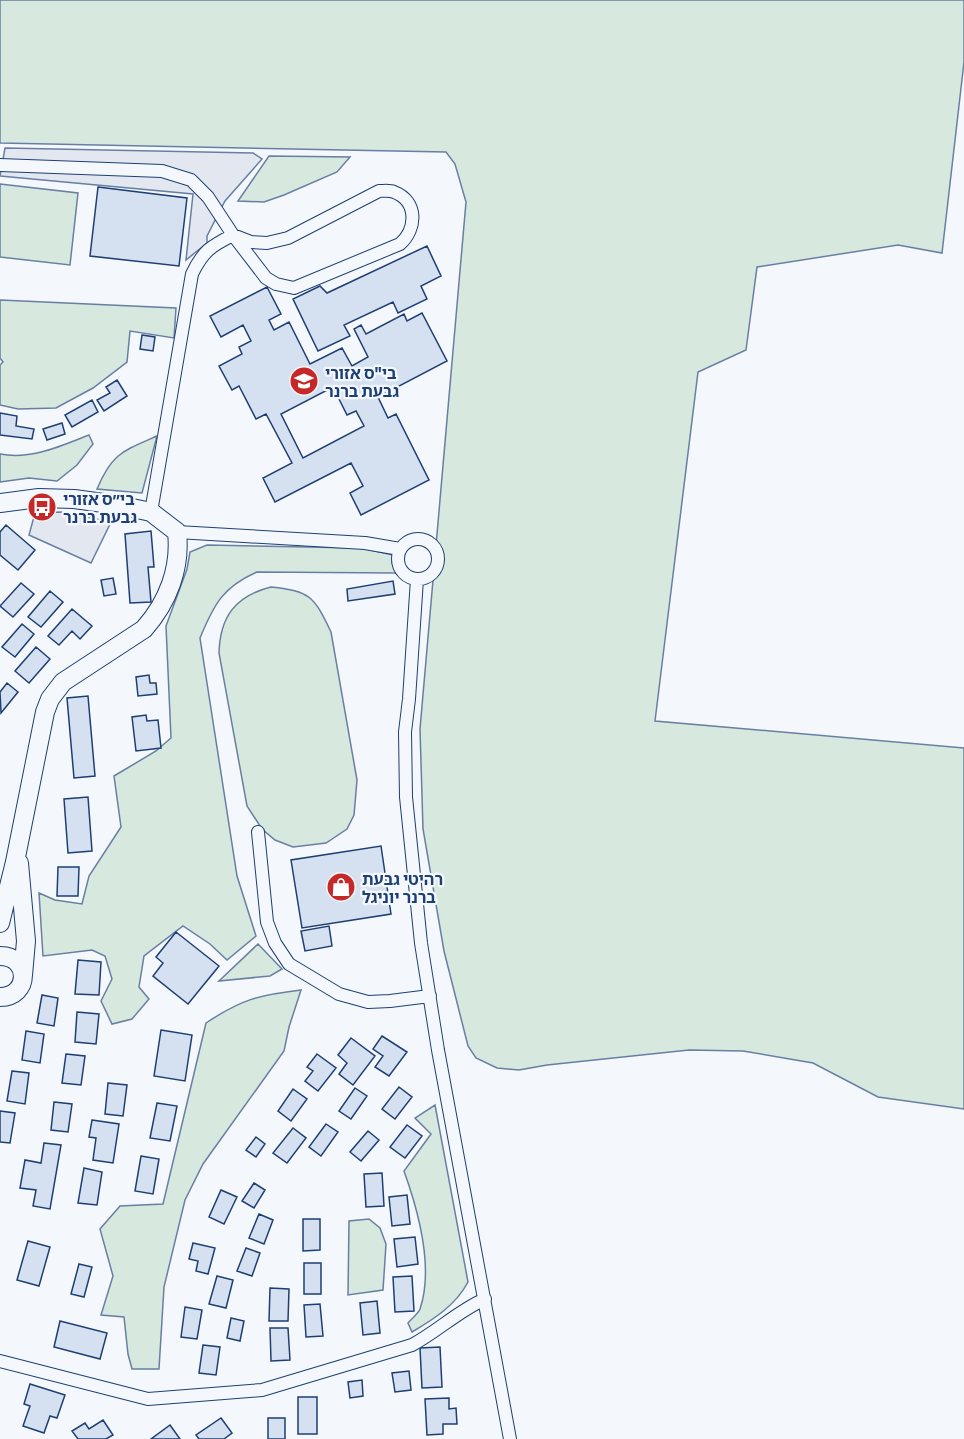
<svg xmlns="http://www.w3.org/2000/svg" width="964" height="1439" font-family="Commissioner,'Noto Sans Hebrew',sans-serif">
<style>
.green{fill:#d7e8df;stroke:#687fa3;stroke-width:1.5}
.parking{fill:#e3e8f0;stroke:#687fa3;stroke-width:1.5}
.building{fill:#d5e0f0;stroke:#1d3f73;stroke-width:1.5;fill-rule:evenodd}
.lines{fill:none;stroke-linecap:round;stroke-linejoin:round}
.street-casing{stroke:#1d3f73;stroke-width:14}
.secondary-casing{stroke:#1d3f73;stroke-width:20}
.street{stroke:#f4f7fb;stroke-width:12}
.secondary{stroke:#f4f7fb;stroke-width:18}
.labels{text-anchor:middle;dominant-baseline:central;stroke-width:4.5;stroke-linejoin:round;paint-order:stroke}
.poi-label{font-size:16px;font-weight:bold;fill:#1d3f73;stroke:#f4f7fb;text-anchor:start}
</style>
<rect width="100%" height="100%" fill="#f4f7fb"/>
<path class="green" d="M0,0h964v62l-22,191 -44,-8 -141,22 -11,83 -48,22 -43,349 309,27v361l-86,-12 -65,-34 -70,-12 -54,-1 -142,15 -28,5 -22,-2 -21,-10 -8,-12 -24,-95 -21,-122 -3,-100 46,-527 -11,-38 -9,-12 -446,-9z
M269,156l81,1 -13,15 -53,23 -20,7 -26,-1z
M0,184l78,9 -8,72 -70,-8z
M0,300l176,8 -2,30 -44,-7 -3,31 -34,26 -37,20 -38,1 -18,-4v-40l3,-3 -3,-4z
M89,435l4,9 -16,21 -20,16 -28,-3 -29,4v-28c31,6 61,-8 89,-19z
M157,436l-15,57 -45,-4c15,-36 26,-38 60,-53z
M207,545l154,3 32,7 -1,7 5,11 -140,-1c-34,15 -43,32 -57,66l37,238 19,60 -29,24 -17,-16 -27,-18 -39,30 -5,31 10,12 -17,20 -20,5 -11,-23 11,-22 -7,-23 -13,-6 -49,6 -4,-63 16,7 27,4 7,-28 32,-49 -7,-51 42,-25 15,-13 -5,-112 21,-57 3,-17z
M271,587c39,4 43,9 60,45l26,148 -3,35 -7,14 -21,14 -33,4 -18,-7 -13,-11 -15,-23 -28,-153c1,-36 16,-57 52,-66z
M258,944l24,25 -12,7 -51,5z
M301,990l-12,37 -5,24 -81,113 -18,36 -21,87 -5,82h-27l-4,-15 -4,-37 -23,-2 12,-39 -13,-47 20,-23 43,-2 43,-181c36,-24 53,-28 95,-33z
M435,1105l33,177c-12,23 -34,37 -56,50l-4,-9c4,-5 10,-9 12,-14 14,-41 -2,-99 -16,-138l27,-37 -16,-16z
M369,1219l11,9 6,16 -3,46 -35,5 1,-74z"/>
<path class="parking" d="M5,148l248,5 9,6 -37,42 -18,35v7l-21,17 7,-66 -193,-18z
M61,512l50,10 -20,41 -62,-28 6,-22z"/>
<path class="building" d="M98,187l89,11 -8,68 -89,-10z
M427,246l14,30 -20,10 6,13 -29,14 -5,-11 -49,23 6,11 -32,15 -25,-52 27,-13 7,7z
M267,287l14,27 -12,6 5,10 15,-8 21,42 32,-16 10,18 16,-9 -14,-28 7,-4 5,9 38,-20 3,7 15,-8 25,48 -69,36 10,21 8,-4 33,66 -68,35 -11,-22 13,-7 -12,-23 -76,39 -12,-24 29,-15 -26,-49 -10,5 -17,-33 -7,4 -13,-24 23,-12 -3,-7 12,-6 -8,-16 -22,12 -11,-21zM333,387l14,28 9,-4 8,15 -61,32 -22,-44z
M142,335l13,2 -2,14 -13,-2z
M117,380l10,16 -23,15 -7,-11 13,-7 -4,-6z
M92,400l6,12 -26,15 -7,-12z
M0,413l17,3 -1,10 18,3 -2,10 -32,-4z
M62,423l3,11 -18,6 -4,-11z
M6,525l29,25 -17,20 -18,-15v-23z
M151,531l3,36h-6l3,35 -21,1 -5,-69z
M113,578l3,16 -12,2 -3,-16z
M393,581l2,13 -47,7 -1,-12z
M21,583l13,11 -21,23 -13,-11z
M50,591l13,11 -22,25 -13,-10z
M72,609l20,17 -12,13 -8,-8 -13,14 -11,-9z
M22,624l12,10 -19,23 -13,-10z
M36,647l14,12 -21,24 -14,-12z
M149,675l1,8h6l1,11 -19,2 -2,-19z
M7,683l11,9 -17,21 -1,-21z
M88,696l7,80 -21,2 -7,-80z
M146,715l1,6 11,-1 3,28 -25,3 -4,-34z
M88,797l4,54 -24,2 -4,-54z
M381,846l10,68 -89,14 -11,-68z
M58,867h21l-1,29h-21z
M329,926l3,20 -27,5 -4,-20z
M176,932l43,34 -31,38 -35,-28 10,-13 -7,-6z
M78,960l23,2 -2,33 -24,-1z
M42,995l16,3 -4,28 -17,-3z
M77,1012l22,2 -3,30 -21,-2z
M161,1030l31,5 -7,46 -31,-5z
M26,1031l18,3 -4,29 -18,-3z
M382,1036l25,16 -18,24 -14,-9 8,-11 -10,-7z
M351,1038l24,18 -22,29 -14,-11 8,-11 -9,-8z
M66,1054l19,2 -4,29 -19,-2z
M317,1054l19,14 -18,23 -13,-10 8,-10 -6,-4z
M12,1071l17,2 -4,31 -18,-3z
M108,1083l19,2 -4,31 -18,-2z
M399,1087l13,10 -17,22 -13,-10z
M355,1088l12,8 -16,23 -12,-8z
M293,1089l14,10 -16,22 -13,-10z
M54,1102l18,2 -4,28 -17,-2z
M157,1103l20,3 -7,35 -20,-3z
M0,1111l15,2 -5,30 -10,-1z
M92,1120l27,4 -6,39 -20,-3 3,-22 -7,-1z
M326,1124l12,8 -17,24 -12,-9z
M407,1125l15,11 -17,22 -15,-11z
M293,1128l13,10 -19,25 -14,-10z
M368,1131l11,9 -18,21 -11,-9z
M256,1137l9,7 -9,13 -10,-7z
M44,1143l17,2 -11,64 -17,-3 3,-16 -16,-2 5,-28 16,3z
M141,1156l18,3 -6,35 -18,-3z
M84,1168l18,4 -5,33 -19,-2z
M382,1173l2,33 -18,1 -2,-33z
M254,1183l11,7 -11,18 -12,-7z
M221,1190l16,7 -13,27 -15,-7z
M407,1195l3,29 -18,2 -3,-29z
M259,1214l14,6 -9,24 -15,-6z
M303,1219h17v31l-17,1z
M415,1237l3,27 -21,3 -3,-28z
M28,1241l22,6 -11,39 -22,-6z
M193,1243l22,5 -7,26 -12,-3 2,-10 -9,-2z
M246,1248l14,5 -8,23 -15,-5z
M304,1263h17v31h-17z
M79,1264l13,3 -8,30 -13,-3z
M217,1276l16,4 -7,28 -17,-4z
M412,1276l2,35 -19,1 -2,-35z
M270,1288l19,1 -1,32h-19z
M377,1301l3,32 -17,2 -3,-32z
M320,1304l3,32 -17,1 -2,-32z
M185,1307l17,3 -5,29 -16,-2z
M231,1318l13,3 -4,20 -13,-3z
M60,1321l47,12 -7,26 -46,-12z
M270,1328h18l2,32 -19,1z
M203,1345l17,2 -4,28 -17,-2z
M440,1347l2,40 -20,1 -2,-40z
M409,1371l2,19 -16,2 -3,-19z
M362,1380l1,16 -13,2 -2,-16z
M30,1384l35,11 -8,23 -7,-2 -6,17 -21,-7 7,-20 -6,-2z
M298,1397h19v37h-19z
M449,1398v11l7,-1 1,16h-14v10l-16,1 -2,-36z
M221,1418l11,15 -8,6h-25l-3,-4z
M268,1418h17v21h-17z
M103,1420l10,15 -7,4h-28l-6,-8 13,-8 4,6z
M170,1425l10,14h-29z"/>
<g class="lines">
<g class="street-casing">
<path id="street" d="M0,165l162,6 29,9 17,17 25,38 33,43 10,6 18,4 106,-44c17,-15 18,-43 -6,-52 -4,-2 -10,-1 -15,-1l-91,47 -21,5 -16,-1 -18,-7c-22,11 -30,16 -41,39l-41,238
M177,532l188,11 35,6
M398 559a20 20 0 1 1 40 0a20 20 0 1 1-40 0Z
M417,579l-8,120 -4,33 1,65 15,146 17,107 72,389
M258,832l9,90 8,21 14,21 50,30 29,8 22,-1 40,-5
M0,1361l148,38 114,-9 150,-45c26,-14 46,-34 73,-46"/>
</g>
<g class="secondary-casing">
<path id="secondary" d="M0,503l39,-5 35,1 44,6 33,7 26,20c4,36 -9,70 -33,97l-81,53 -13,17 -5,13 -30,150 -15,61
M19,863l7,78 -3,34
M0,956c31,0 30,41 0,41"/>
</g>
<use href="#street" class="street"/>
<use href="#secondary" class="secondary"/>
</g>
<defs>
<g id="school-disc" transform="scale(1.5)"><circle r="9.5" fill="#c62828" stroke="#f4f7fb"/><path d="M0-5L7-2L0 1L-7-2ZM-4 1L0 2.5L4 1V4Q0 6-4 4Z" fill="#fff"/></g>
<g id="bus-disc" transform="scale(1.5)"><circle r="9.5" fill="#c62828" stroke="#f4f7fb"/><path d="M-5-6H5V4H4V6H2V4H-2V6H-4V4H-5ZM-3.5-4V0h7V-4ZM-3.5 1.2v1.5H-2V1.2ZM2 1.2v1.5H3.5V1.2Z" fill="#fff"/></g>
<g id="shop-disc" transform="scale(1.5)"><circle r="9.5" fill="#c62828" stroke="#f4f7fb"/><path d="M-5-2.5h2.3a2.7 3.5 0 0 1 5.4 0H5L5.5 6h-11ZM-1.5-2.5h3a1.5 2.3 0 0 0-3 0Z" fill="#fff"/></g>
</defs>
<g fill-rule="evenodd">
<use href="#school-disc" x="304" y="381"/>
<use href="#bus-disc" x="42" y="507"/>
<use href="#shop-disc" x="341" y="887"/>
</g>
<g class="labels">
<g class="poi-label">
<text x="325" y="372">בי"ס אזורי<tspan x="325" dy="18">גבעת ברנר</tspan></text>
<text x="63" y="498">בי״ס אזורי<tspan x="63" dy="18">גבעת ברנר</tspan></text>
<text x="362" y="878">רהיטי גבעת<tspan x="362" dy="18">ברנר יוניגל</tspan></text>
</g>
</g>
</svg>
